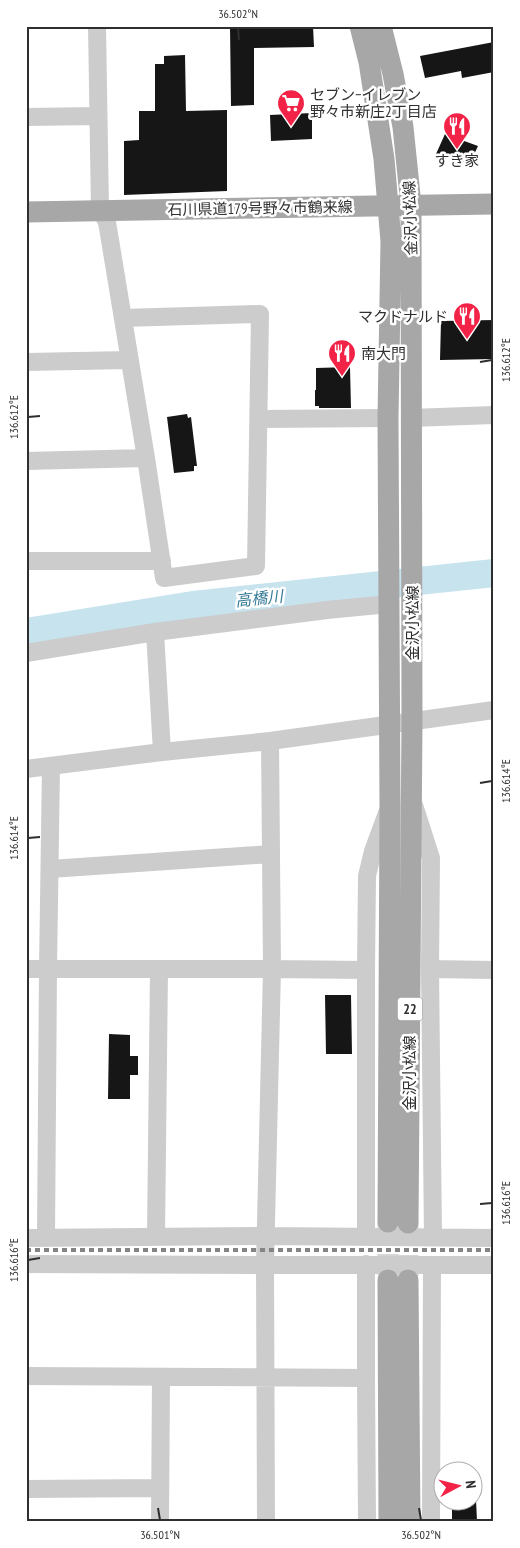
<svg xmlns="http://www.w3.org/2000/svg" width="520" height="1548" font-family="'PT Sans Narrow','Noto Sans JP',sans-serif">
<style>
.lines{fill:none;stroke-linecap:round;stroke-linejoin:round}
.river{stroke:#c6e3ee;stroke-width:28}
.building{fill:#161616}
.major-tunnel{stroke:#d5d5d5;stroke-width:21;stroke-dasharray:21 11;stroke-linecap:butt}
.minor{stroke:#ccc;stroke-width:18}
.major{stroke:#a7a7a7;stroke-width:21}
.rail{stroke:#848484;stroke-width:4;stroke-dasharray:5 4;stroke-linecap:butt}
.ticks{fill:none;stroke:#2f2f2f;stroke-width:2}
.labels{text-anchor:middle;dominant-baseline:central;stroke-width:5;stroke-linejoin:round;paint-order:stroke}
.shield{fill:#fff;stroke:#6d6d6d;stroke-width:1}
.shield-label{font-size:14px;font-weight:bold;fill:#2f2f2f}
.poi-label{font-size:15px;fill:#2f2f2f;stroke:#fff;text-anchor:start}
.street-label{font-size:15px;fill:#2f2f2f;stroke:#fff}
.water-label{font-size:16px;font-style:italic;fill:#367c97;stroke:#fff}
.neatline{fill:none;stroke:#2f2f2f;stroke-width:2}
.ticks-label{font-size:12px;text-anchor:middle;fill:#2f2f2f}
</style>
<rect width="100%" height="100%" fill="#fff"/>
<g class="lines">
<path class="river" d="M26,632l167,-27 301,-32"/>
</g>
<path class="building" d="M230,26h83l1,21 -60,1v57l-23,1z
M494,42v30l-32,6 -1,-7 -36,7 -5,-22z
M185,55l1,56 41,-1v81l-103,4v-54l15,-1v-29h16v-47h9v-8z
M312,113v26l-41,2 -1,-26z
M445,134l33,12 -9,19 -33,-11z
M494,320v39l-54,1 1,-39z
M350,367l1,41h-32v-2h-4v-16h1v-22z
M187,414l1,4 3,-1 6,49h-3v5l-20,2 -7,-56z
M325,995h26l1,59h-26z
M109,1034l21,1v21h8v19h-8v24h-22z
M452,1500h24l1,21 -25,1z"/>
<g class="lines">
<path class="major-tunnel" d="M388,1222v58
M408,1223v57"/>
<path class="minor" d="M97,26l3,184 7,12 39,236 18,120 92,-12 4,-252 -137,4
M26,117l72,-1
M26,362l104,-2
M411,418l83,-3
M259,419l129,-1
M26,461l120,-3
M26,561h136
M155,632l7,120 108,-11 2,228 94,1 1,-94 6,-25 14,-38
M26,653l129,-21 172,-22 62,-6
M270,741l224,-31
M26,769l136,-17
M414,805l17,53 -1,111
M50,869l221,-15
M26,969h246l-7,296h229
M156,1237l3,-268
M366,1237v-267
M433,1237l-3,-268 64,1
M26,1238l240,-2 228,2
M46,1238l2,-269 3,-203
M26,1264l239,1 1,257
M26,1376l340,2v-114
M366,1378l1,144
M26,1489l134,-1
M160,1522l1,-145
M431,1522l1,-257"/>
<path class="major" d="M360,26l9,36 15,97 7,82 -3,177 2,388 -2,416
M381,26l12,48 10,53 8,78 1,516 -4,502
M26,212l468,-8
M388,1280l1,242
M408,1280l2,242"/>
<path class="rail" d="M26,1250h468"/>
</g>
<path class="ticks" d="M238,28l1,12M480,362l12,-2M28,417l12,-1M480,783l12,-2M28,838l12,-1M480,1204l12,-1M28,1260l12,-2M158,1508l2,12M419,1508l2,12"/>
<defs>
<g id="supermarket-pin" transform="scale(1.4375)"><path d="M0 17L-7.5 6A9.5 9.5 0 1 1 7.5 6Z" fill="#f32347" stroke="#fff"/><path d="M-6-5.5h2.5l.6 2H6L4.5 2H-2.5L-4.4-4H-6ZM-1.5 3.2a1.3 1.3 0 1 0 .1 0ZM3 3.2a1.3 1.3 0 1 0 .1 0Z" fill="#fff"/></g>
<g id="restaurant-pin" transform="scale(1.4375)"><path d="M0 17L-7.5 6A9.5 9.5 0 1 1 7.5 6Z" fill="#f32347" stroke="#fff"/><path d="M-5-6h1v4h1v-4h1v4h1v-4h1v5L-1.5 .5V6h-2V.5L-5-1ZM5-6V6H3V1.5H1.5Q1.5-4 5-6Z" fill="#fff"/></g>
</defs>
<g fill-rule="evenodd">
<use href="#supermarket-pin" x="291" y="103"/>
<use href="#restaurant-pin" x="457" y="126"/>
<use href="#restaurant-pin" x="467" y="316"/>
<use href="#restaurant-pin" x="342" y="353"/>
</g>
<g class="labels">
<rect class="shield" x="397.5" y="997.5" width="25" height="23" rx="4"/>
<g class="shield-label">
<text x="410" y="1009">22</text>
</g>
<g class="poi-label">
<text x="310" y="94">セブン−イレブン<tspan x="310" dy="17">野々市新庄2丁目店</tspan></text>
<text x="457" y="160" text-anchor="middle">すき家</text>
<text x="448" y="316" text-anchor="end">マクドナルド</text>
<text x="361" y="353">南大門</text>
</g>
<g class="street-label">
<text transform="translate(260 208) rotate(-1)">石川県道179号野々市鶴来線</text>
<text transform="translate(410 218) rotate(-92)">金沢小松線</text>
<text transform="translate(412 623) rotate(-90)">金沢小松線</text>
<text transform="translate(409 1073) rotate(-90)">金沢小松線</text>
</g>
<g class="water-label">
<text transform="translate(259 598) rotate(-6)">高橋川</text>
</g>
</g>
<rect width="520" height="1548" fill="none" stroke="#ffffff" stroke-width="55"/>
<g transform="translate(458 1486) rotate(83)"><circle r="24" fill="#ffffff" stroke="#acacac"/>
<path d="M0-4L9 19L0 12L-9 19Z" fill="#f32347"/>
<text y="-8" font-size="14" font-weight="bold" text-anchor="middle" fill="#2f2f2f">N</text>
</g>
<rect x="28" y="28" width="464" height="1492" class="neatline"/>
<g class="ticks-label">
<text x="238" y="18">36.502°N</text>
<text transform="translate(506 360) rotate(-90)" y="4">136.612°E</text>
<text transform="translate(14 417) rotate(-90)" y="4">136.612°E</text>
<text transform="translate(506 781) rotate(-90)" y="4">136.614°E</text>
<text transform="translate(14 838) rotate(-90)" y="4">136.614°E</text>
<text transform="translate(506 1203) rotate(-90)" y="4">136.616°E</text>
<text transform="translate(14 1260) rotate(-90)" y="4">136.616°E</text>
<text x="160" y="1539">36.501°N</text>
<text x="421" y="1539">36.502°N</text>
</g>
</svg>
